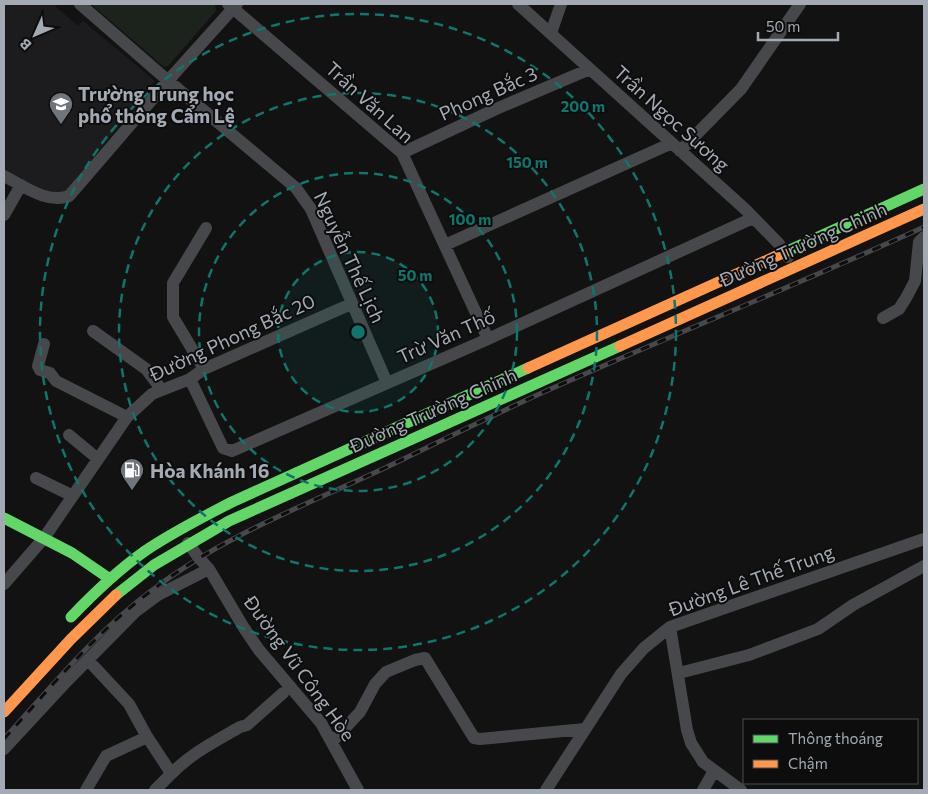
<svg xmlns="http://www.w3.org/2000/svg" width="928" height="794" font-family="Commissioner,sans-serif">
<style>
.built{fill:#1c1c1e}
.green{fill:#1c231c}
.lines{fill:none;stroke-linecap:round;stroke-linejoin:round}
.street{stroke:#46484b;stroke-width:12}
.fast{stroke:#63d668;stroke-width:11}
.slow{stroke:#ff974d;stroke-width:11}
.rail-casing{stroke:#47484b;stroke-width:5}
.rail{stroke:#0d0d0e;stroke-width:3;stroke-dasharray:9;stroke-linecap:butt}
.ring{fill:none;stroke:#0f766e;stroke-width:2.5;stroke-dasharray:9 6}
.labels{text-anchor:middle;dominant-baseline:central;stroke-width:4;stroke-linejoin:round;paint-order:stroke}
.poi-label{font-size:19px;font-weight:bold;fill:#a3aab4;stroke:#0d0d0e;text-anchor:start}
.street-label{font-size:19px;fill:#a3aab4;stroke:#0d0d0e}
.centre{fill:#0f766e;stroke:#0d0d0e;stroke-width:2.5}
.ring-label{font-size:15px;text-anchor:middle;font-weight:bold;fill:#0f766e;stroke:#0d0d0e;stroke-width:4;stroke-linejoin:round;paint-order:stroke}
</style>
<rect width="100%" height="100%" fill="#121212"/>
<path class="built" d="M4,4h49l25,22 5,-5 72,60 -89,110 -11,1 -15,-3 -36,-19z"/>
<path class="green" d="M91,4h124l1,7 -48,55 -4,1z"/>
<g class="lines">
<path class="street" d="M80,4l78,68 138,116 15,21 76,174
M228,4l174,149 86,186
M518,4l228,206 33,34 9,13
M551,33l10,-29
M680,151l61,-62 59,-85
M402,153l94,-44 94,-40
M4,176c20,10 42,28 65,20l105,-122 63,-70
M4,215l17,-30
M445,245l227,-102
M883,318l16,-9 7,-11 9,-17 4,-39 5,-5
M93,331l53,38 15,20
M44,344l-6,22 2,4 10,3 6,8 71,36
M204,369l-31,-52v-34l33,-55
M190,379l33,69 9,3 256,-112 265,-121
M69,435l29,24
M36,478l37,18
M188,543l11,15 10,11 35,59 15,22 62,73 37,67
M4,584l40,-46 83,-121 25,-23 38,-15 14,-10 147,-65
M670,627l17,103 4,13 12,19 38,28
M88,660l41,44 17,31 23,35 1,5 -15,15
M679,673l70,-18 69,-26 35,-24 71,-39
M332,742l28,-30 15,-28 11,-12 29,-12 10,-2 49,80 6,1 105,-10
M4,749l63,-68 68,-69 23,-17 51,-26
M170,775c20,-21 44,-33 70,-48l7,-2 36,-32
M86,790l20,-34 41,-19
M546,790l75,-116 23,-26 26,-21 254,-88
M703,790l11,-19"/>
<path class="fast" d="M783,253l141,-64
M4,518l68,35 38,26
M116,595l38,-30 75,-44 391,-175
M71,617c23,-24 47,-47 74,-66 28,-19 58,-34 87,-49l296,-134"/>
<path class="slow" d="M620,346l304,-137
M528,368l255,-115
M4,712l67,-73 45,-44"/>
<g class="rail-casing">
<path id="rail" d="M4,739c47,-52 91,-106 147,-148 71,-55 155,-86 236,-124 53,-26 106,-52 159,-76 126,-56 253,-107 378,-164"/>
</g>
<use href="#rail" class="rail"/>
</g>
<circle cx="358" cy="332" r="80" fill="#0f766e" fill-opacity=".12"/>
<g class="ring">
<circle cx="358" cy="332" r="80"/>
<circle cx="358" cy="332" r="159"/>
<circle cx="358" cy="332" r="239"/>
<circle cx="358" cy="332" r="318"/>
</g>
<defs>
<g id="school-pin" transform="scale(1.25)"><path d="M0 17L-7.5 6A9.5 9.5 0 1 1 7.5 6Z" fill="#70757b" stroke="#0d0d0e"/><path d="M0-5L7-2L0 1L-7-2ZM-4 1L0 2.5L4 1V4Q0 6-4 4Z" fill="#fff"/></g>
<g id="fuel-pin" transform="scale(1.25)"><path d="M0 17L-7.5 6A9.5 9.5 0 1 1 7.5 6Z" fill="#70757b" stroke="#0d0d0e"/><path d="M-5.5-6h7V0h2V4h1.3V-2.5L3-4.5l.8-.8L6-3V5H2.5V1h-1V6h-7ZM-4.2-4.7v3.2H.2V-4.7Z" fill="#fff"/></g>
</defs>
<g fill-rule="evenodd">
<use href="#school-pin" x="61" y="104"/>
<use href="#fuel-pin" x="132" y="470"/>
</g>
<g class="labels">
<g class="poi-label">
<text x="78" y="93">Trường Trung học<tspan x="78" dy="22">phổ thông Cẩm Lệ</tspan></text>
<text x="150" y="470">Hòa Khánh 16</text>
</g>
<g class="street-label">
<text transform="translate(488 93) rotate(-24)">Phong Bắc 3</text>
<text transform="translate(370 102) rotate(42)">Trần Văn Lan</text>
<text transform="translate(672 118) rotate(42)">Trần Ngọc Sương</text>
<text transform="translate(803 244) rotate(-24)">Đường Trường Chinh</text>
<text transform="translate(350 257) rotate(65)">Nguyễn Thế Lịch</text>
<text transform="translate(446 336) rotate(-24)">Trừ Văn Thố</text>
<text transform="translate(232 337) rotate(-25)">Đường Phong Bắc 20</text>
<text transform="translate(433 410) rotate(-24)">Đường Trường Chinh</text>
<text transform="translate(751 580) rotate(-20)">Đường Lê Thế Trung</text>
<text transform="translate(300 668) rotate(54)">Đường Vũ Công Hòe</text>
</g>
</g>
<circle cx="358" cy="332" r="8" class="centre"/>
<g class="ring-label">
<text x="583" y="112">200 m</text>
<text x="527" y="168">150 m</text>
<text x="470" y="225">100 m</text>
<text x="415" y="281">50 m</text>
</g>
<rect width="928" height="794" fill="none" stroke="#a3aab4" stroke-width="10"/>
<rect x="743" y="719" width="175" height="65" fill="#0d0d0e" stroke="#494c50"/>
<rect x="753" y="735" width="25" height="8" fill="#63d668" stroke="#494c50"/>
<text x="788" y="744" font-size="15" fill="#a3aab4">Thông thoáng</text>
<rect x="753" y="760" width="25" height="8" fill="#ff974d" stroke="#494c50"/>
<text x="788" y="769" font-size="15" fill="#a3aab4">Chậm</text>
<g transform="translate(35 35) rotate(225)" stroke="#0d0d0e" stroke-width="4" paint-order="stroke">
<path d="M0-4L9 19L0 12L-9 19Z" fill="#a3aab4"/>
<text y="-8" font-size="14" font-weight="bold" text-anchor="middle" fill="#a3aab4">B</text>
</g>
<path d="M758 32v8h80v-8" fill="none" stroke="#a3aab4" stroke-width="2.5"/>
<text x="766" y="32" font-size="15" fill="#a3aab4" stroke="#0d0d0e" stroke-width="4" paint-order="stroke">50 m</text>
</svg>
